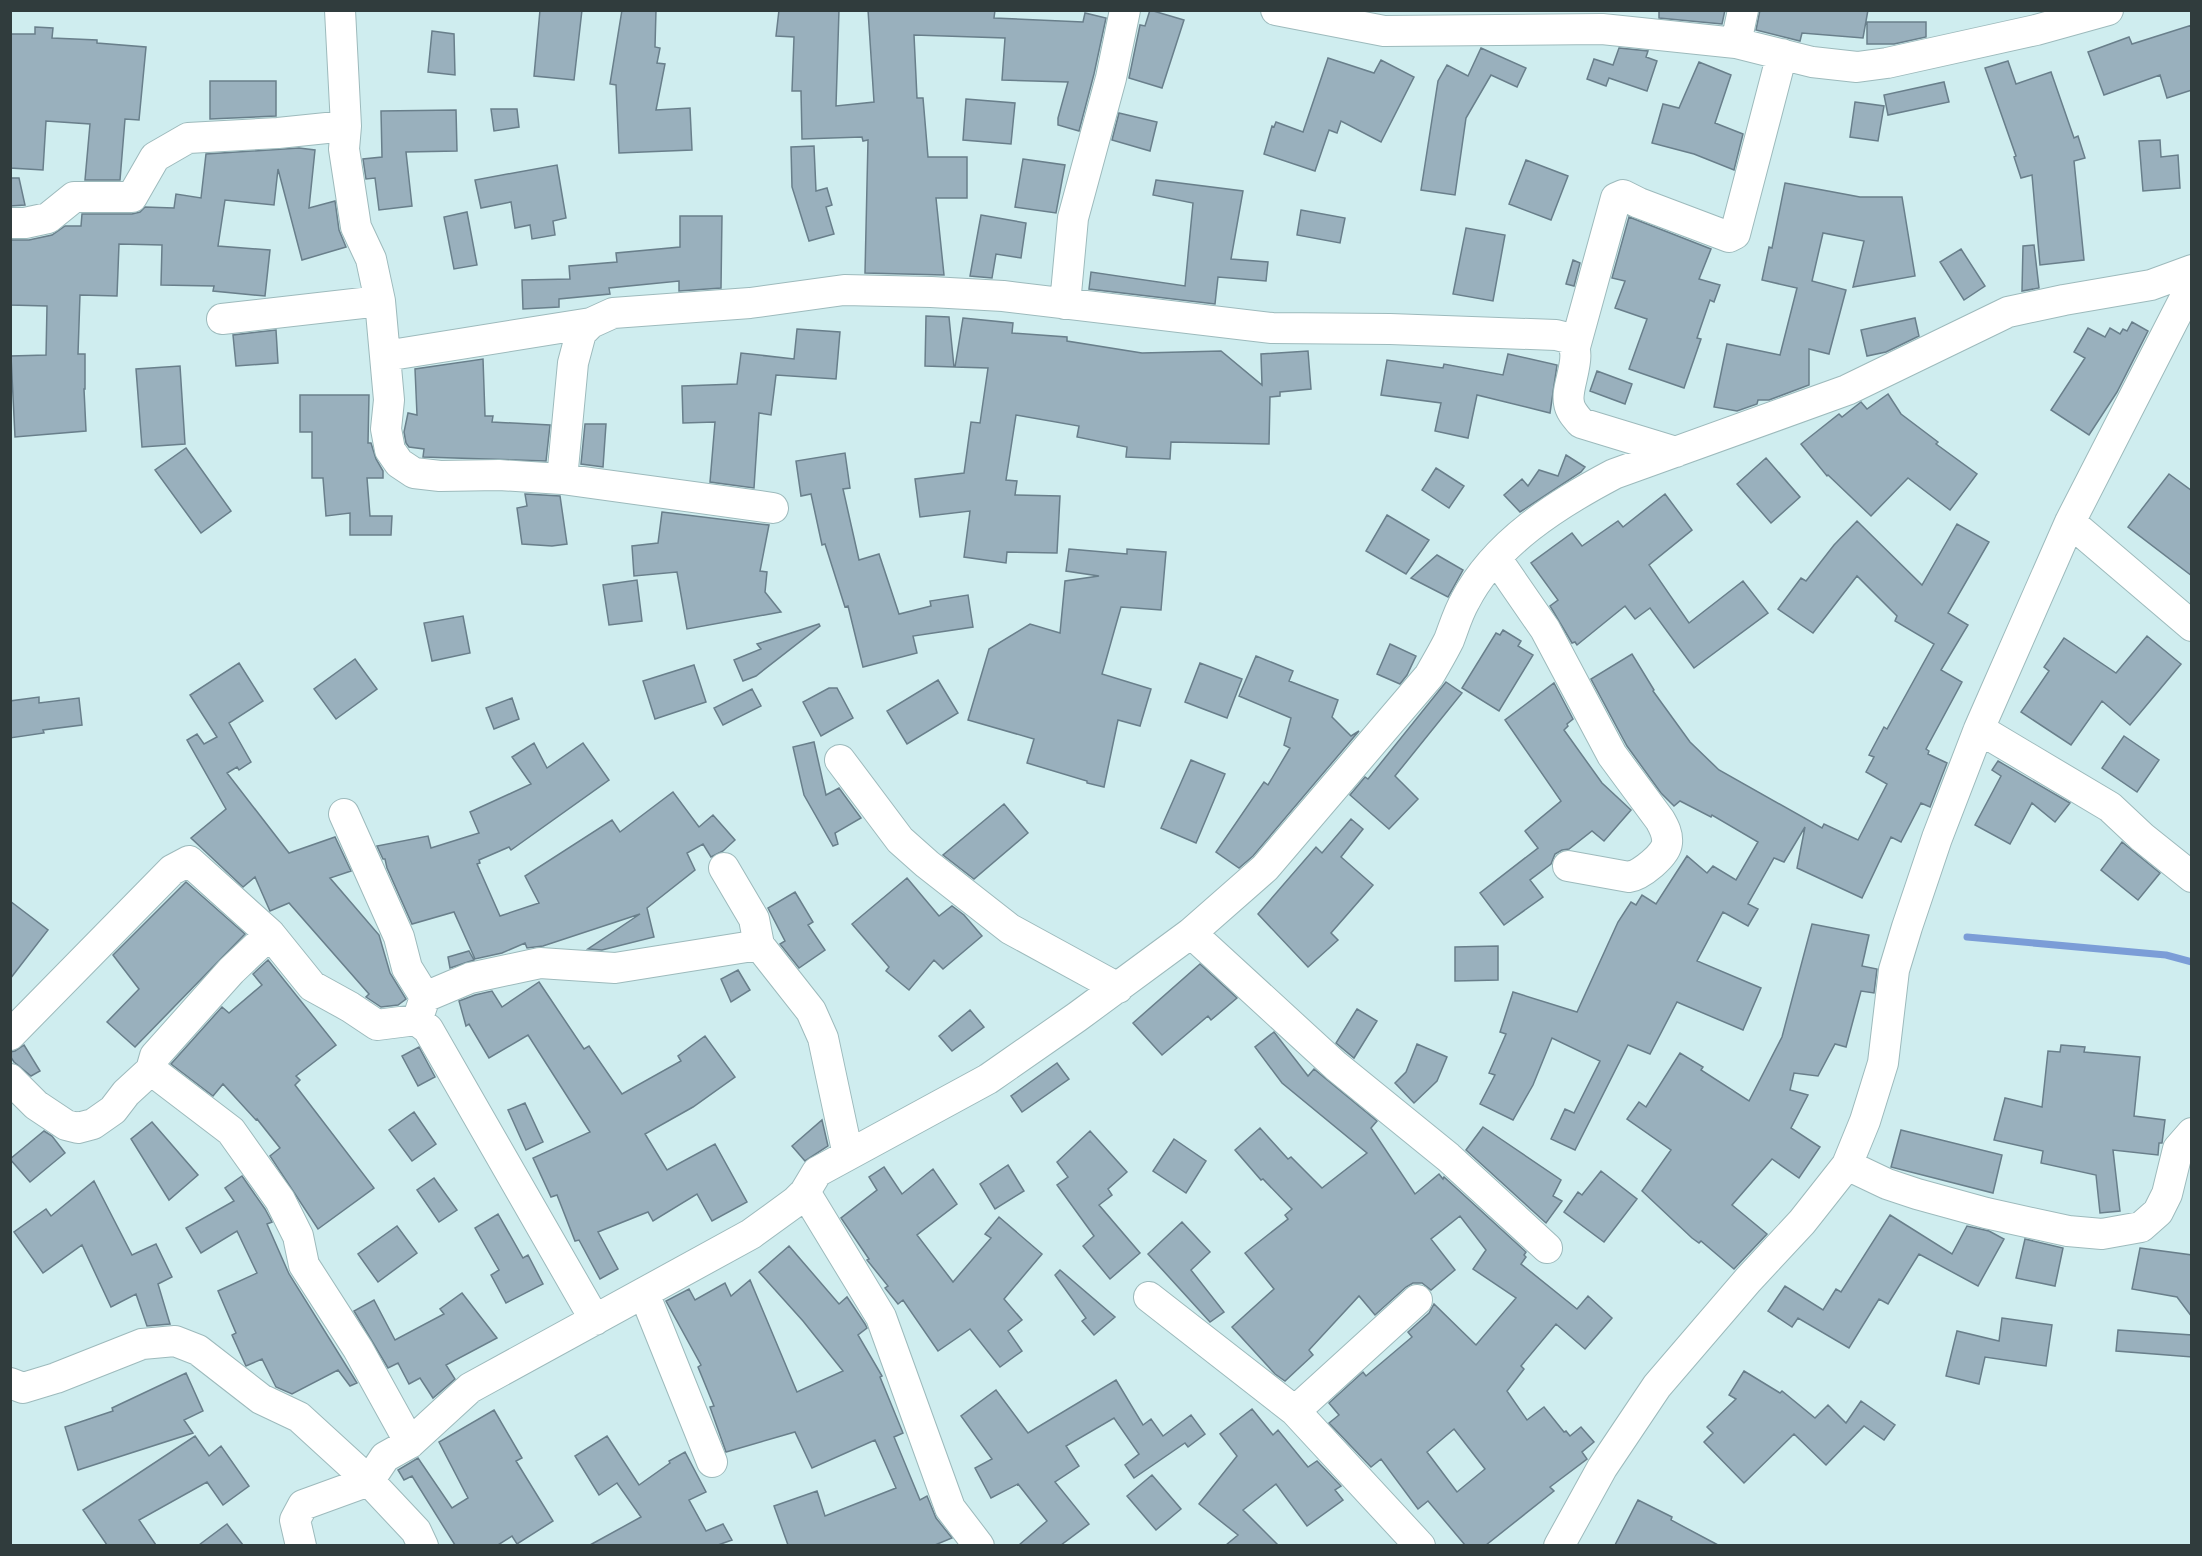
<svg xmlns="http://www.w3.org/2000/svg" width="2202" height="1556" font-family="'Asap Condensed',sans-serif">
<style>
.lines{fill:none;stroke-linecap:round;stroke-linejoin:round}
.stream{stroke:#7b9dd7;stroke-width:7}
.building{fill:#99b0bd;stroke:#697f8b;stroke-width:1.5;fill-rule:evenodd}
.minor-casing{stroke:#9dbabc;stroke-width:32}
.minor{stroke:#fff;stroke-width:30}
</style>
<rect width="100%" height="100%" fill="#cfedef"/>
<g class="lines">
<path class="stream" d="M1967,937l199,18 26,7"/>
</g>
<path class="building" d="M540,10h42l-8,70 -40,-4z
M622,10h34l-1,37 5,1 -3,15 8,1 -9,46 34,-2 2,42 -73,3 -3,-68 -6,-1z
M779,10h60l-3,96 38,-4 -6,-92h127l-1,8 89,4 2,-9 21,5 -12,56 -15,57 -21,-6v-7l10,-36 -66,-2 3,-42 -91,-3 3,63h6l5,59h39v41h-31l8,77 -79,-2 3,-133 -5,1 -1,-4 -60,2 -1,-48h-9l2,-54 -18,-1z
M1150,10l34,10 -22,68 -33,-10 11,-53 5,1z
M1659,10h66l-3,14 -63,-6z
M1760,10h108l-5,28 -61,-5 -2,8 -44,-11z
M1867,22h59v15l-32,7h-27z
M2192,25v65l-25,8 -7,-23 -56,20 -16,-43 41,-15 3,7z
M35,27l18,1 -1,10 45,2v3l49,4 -7,73 -14,-1 -5,61h-35l5,-56 -44,-3 -3,49 -33,-2v-134h25z
M432,31l22,3 1,41 -27,-3z
M1481,48l45,20 -9,19 -26,-12 -25,43 -11,77 -34,-5 17,-109 9,-16 21,11z
M1619,48l29,3 -2,6 11,4 -10,30 -38,-13 -3,8 -19,-7 7,-20 19,6z
M1328,58l46,15 7,-13 33,17 -33,65 -40,-21 -4,12 -8,-3 -14,41 -51,-17 8,-28 2,1 2,-5 27,10z
M2008,61l8,23 35,-12 23,66 4,-2 7,22 -11,3 10,99 -44,5 -8,-90 -11,3 -7,-21 2,-1 -31,-88z
M1699,62l32,13 -16,48 28,11 -9,36 -40,-16 -42,-11 11,-39 16,4z
M210,81h66v35l-66,3z
M1944,82l5,20 -61,13 -4,-20z
M966,99l49,4 -4,41 -48,-4z
M1855,102l29,4 -6,35 -28,-4z
M491,109h26l2,18 -25,4z
M456,110l1,41 -51,1 6,54 -33,4 -4,-32 -9,1 -3,-20 19,-2 -1,-46z
M1119,113l38,9 -7,29 -38,-11z
M2160,140l1,17 17,-2 2,33 -37,3 -4,-50z
M814,146l2,45 11,-3 5,17 -6,2 8,27 -25,7 -17,-54 -1,-40z
M299,148l16,2 -6,58 26,-7 4,29 7,17 -44,13 -24,-91 -4,36 -49,-5 -7,46 52,4 -5,46 -52,-5 1,-5 -53,-1 1,-40 -43,-1 -2,52 -37,-1 -2,59h7v35h-1l2,42 -71,6 -4,-81 35,-1 1,-49 -37,-1v-65h19l23,-5 13,-9h16l1,-12h50l8,-2 5,-5 29,1 2,-14 25,4 5,-44z
M1023,159l42,6 -9,48 -41,-6z
M1526,160l42,16 -17,44 -42,-16z
M557,165l9,53 -13,3 2,14 -23,4 -2,-14 -15,3 -4,-26 -30,6 -6,-28z
M10,178h9l6,27 -15,1z
M1156,180l87,11 -12,68 37,3 -2,19 -48,-4 -3,27 -126,-15 2,-17 94,14 8,-83 -40,-8z
M1785,183l75,14h42l13,79 -62,11 11,-46 -41,-8 -11,48 34,9 -17,64 -20,-5v36l-40,15h-11l-1,4 -20,7 -23,-4 13,-63 53,11 17,-67 -35,-8 7,-33 3,1z
M1301,210l44,8 -5,25 -43,-8z
M467,212l10,53 -23,4 -10,-52z
M981,215l45,8 -5,35 -25,-4 -4,24 -22,-2z
M680,216h42l-1,72 -42,3v-10l-70,7 1,6 -51,5v8l-36,2 -1,-29 48,-1 -1,-13 48,-4 -1,-9 64,-6z
M1629,217l82,32 -12,30 21,6 -6,17 -4,-2 -13,38 4,1 -17,49 -55,-19 18,-50 -32,-11 10,-27 -13,-3z
M1466,228l39,7 -12,66 -40,-7z
M2034,245l5,43 -17,3 1,-45z
M1961,249l24,37 -21,14 -24,-38z
M1573,260l7,3 -6,23 -8,-2z
M926,316l23,1 5,50 -29,-1z
M963,318l50,5 -1,10 55,4v4l75,12 79,-2 41,34 -1,-31 47,-3 3,38 -31,3v4l-10,1 -1,47 -98,-2 -1,17 -44,-2 1,-10 -50,-10 2,-11 -63,-11 -10,65 11,1 -2,14 45,1 -3,57 -50,-1 -1,11 -42,-6 6,-46 -50,6 -5,-38 49,-6 7,-51 9,1 8,-55 -33,-1z
M1915,318l4,18 -33,16 -19,4 -6,-26z
M2132,322l16,9 -31,61 -28,43 -38,-25 34,-52 -11,-6 14,-24 17,9 5,-9 10,6 3,-5 4,2z
M797,329l43,3 -4,47 -60,-4 -5,40 -12,-2 -5,75 -44,-6 5,-60 -32,1 -1,-37 55,-2 4,-31 53,6z
M276,330l2,33 -42,3 -3,-31z
M1508,354l49,11 -7,48 -73,-18 -9,43 -33,-7 6,-28 -60,-8 6,-35 56,8 1,-4 59,11z
M483,359l2,57h8l-1,6 58,3 -4,36 -123,-4 1,-8 -15,-2 -3,-4 -2,-11 4,-19 9,2 -2,-46z
M180,366l5,78 -43,3 -6,-78z
M1597,371l35,13 -7,20 -35,-13z
M1888,394l13,20 37,28 -2,2 41,30 -27,36 -42,-32 -37,38 -43,-41 -1,1 -26,-32 38,-30 3,3 19,-15 6,7z
M300,395h69l-1,48h3l5,16 7,12v7h-16l3,38h22l-1,19h-41v-22l-24,3 -3,-38h-11v-46h-12z
M585,424h21l-3,43 -22,-3z
M186,448l45,63 -30,22 -46,-63z
M845,453l5,35 -7,1 16,71 20,-6 20,60 32,-8 -1,-5 38,-6 5,32 -60,9 4,17 -54,14 -15,-61 -3,1 -20,-63 -3,1 -11,-51 -10,2 -5,-35z
M1566,455l19,12 -4,5 -61,40 -16,-17 18,-16 6,7 11,-16 19,6z
M1766,458l34,39 -29,26 -34,-39z
M1436,468l28,18 -15,22 -27,-18z
M2169,474l23,17v85l-64,-49z
M525,494l35,2 7,48 -15,2 -30,-2 -5,-36 10,-2z
M1665,494l27,36 -43,35 40,58 54,-42 25,32 -74,55 -44,-60 -15,11 -10,-13 -48,39 -2,-3 -3,1 -22,-37 8,-6 -27,-37 41,-30 10,13 36,-25 5,6z
M662,512l107,13 -9,46 7,1 -2,20 16,20 -94,17 -10,-57 -43,4 -2,-30 26,-3z
M1387,515l42,25 -23,34 -40,-23z
M1857,521l65,64 35,-61 32,18 -41,71 20,12 -27,45 21,12 -36,67 3,2 -1,3 19,9 -17,44 -9,-4 -20,39 -10,-5 -29,61 -65,-30 8,-41 -21,35 -10,-4 -26,46 10,5 -10,17 -25,-14 -26,49 64,27 -18,42 -66,-28 -27,52 -22,-9 -53,105 -24,-11 14,-30 9,4 26,-52 -48,-23 -19,47 -20,35 -33,-16 15,-29 -6,-2 17,-39 -6,-2 13,-40 64,20 41,-90 13,-20 5,3 6,-10 14,9 31,-48 20,17 6,-7 23,14 22,-38 -46,-27 -1,2 -31,-16 -6,5 -13,-13 -34,-47 -36,-67 41,-25 22,36 -1,1 37,51 29,28 103,58 2,-4 34,16 29,-56 -21,-12 8,-15 -5,-2 15,-28 3,2 47,-85 -39,-23 2,-5 -40,-40 -44,57 -35,-24 23,-31 5,3 28,-36z
M1069,549l58,5v-5l39,3 -5,58 -40,-3 -19,67 49,15 -11,37 -22,-6 -14,67 -17,-4v-2l-60,-18 7,-24 -66,-19 21,-71 41,-25 30,9 5,-52 34,-5 -33,-5z
M1437,555l26,15 -15,27 -37,-19z
M637,580l5,41 -33,4 -6,-40z
M463,616l7,37 -38,8 -8,-38z
M819,624l1,2 -64,50 -13,5 -9,-21 27,-11 -4,-5z
M1503,630l18,11 -3,5 15,9 -34,56 -37,-23 34,-55 4,2z
M2147,636l34,28 -51,61 -28,-24 -31,44 -50,-33 28,-41 -5,-4 20,-29 52,35z
M1390,644l26,12 -9,19 -7,9 -23,-10z
M1256,656l37,15 -4,10 49,19 -6,17 19,19 8,-5 -106,125 -14,12 -23,-16 48,-70 4,3 22,-37 -6,-3 7,-27 -52,-22z
M355,659l22,30 -41,30 -22,-30z
M239,663l24,38 -34,22 22,39 -12,8 -2,-3 -10,6 62,80 46,-16 16,34 -21,7 49,57 11,38 16,26 -8,6 -17,2 -15,-10 3,-3 -80,-91 -19,8 -15,-34 -12,10 -52,-49 35,-29 -39,-69 10,-6 7,10 13,-7 -27,-42z
M1200,663l42,16 -15,39 -42,-16z
M694,665l12,37 -51,17 -12,-38z
M938,680l20,33 -51,31 -20,-33z
M1446,682l16,11 -67,83 23,23 -29,30 -39,-34 15,-18 3,2z
M1554,683l19,36 -6,5 1,2 -4,4 38,53 29,27 -27,31 -12,-10 -23,18 -7,1 -7,4 -4,10 -21,16 13,17 -39,28 -24,-32 58,-45 -13,-17 36,-30 -56,-81z
M829,688h8l16,30 -32,18 -18,-34z
M752,689l9,17 -38,19 -9,-17z
M39,697v6l40,-5 3,27 -39,5 1,3 -34,5v-37z
M512,698l7,21 -25,10 -8,-21z
M2124,736l35,24 -22,32 -35,-24z
M814,742l12,53 13,-7 22,30 -26,15 3,11 -5,2 -29,-51 -11,-48z
M534,743l13,25 36,-25 26,37 -98,70 -2,-3 -30,13 1,3 -3,1 23,52 39,-13 -14,-27 87,-56 8,12 53,-40 26,35 14,-12 22,25 -12,11 -12,6 -8,-13 -16,9 8,17 -48,38 7,29 -52,13 -14,-1 52,-35 -97,32 -16,2 -2,-5 -23,10 -27,6 -21,-47 -42,12 -25,-56 -2,-9h-2l-6,-13 51,-10 3,12 48,-15 -9,-21 61,-28 -19,-27z
M1191,760l34,14 -29,69 -35,-15z
M1998,761l72,42 -15,19 -23,-19 -22,41 -35,-19 26,-49 -9,-6z
M1004,804l24,29 -54,46 -31,-24z
M1351,819l12,10 -22,28 32,28 -42,48 7,7 -30,27 -50,-53 58,-67 6,6z
M2122,842l38,31 -22,27 -37,-30z
M907,878l32,38 13,-10 12,9 18,21 -39,33 -9,-9 -25,30 -23,-19 3,-4 -37,-43z
M186,882l59,52 -110,113 -28,-25 32,-33 -26,-34z
M795,892l18,30 -5,3 17,25 -26,18 -19,-24 5,-3 -17,-33z
M10,901l38,29 -38,49z
M1812,924l57,11 -7,31 15,3 -3,24 -13,-2 -15,56 -11,-3 -17,32 -24,-3 -4,17 18,5 -17,33 29,19 -21,31 -27,-19 -40,46 35,29 -33,35 -33,-28 -2,2 -7,-5 -50,-47 29,-41 -44,-31 12,-17 7,5 34,-54 23,14 -2,3 48,31 33,-64z
M1498,946v34l-43,1v-34z
M469,951l5,9 -24,8 -2,-11z
M268,960l68,85 -40,31 4,4 -5,5 79,103 -56,41 -48,-73 10,-8 -23,-29 -1,1 -33,-36 -10,12 -42,-32 51,-57 7,6 33,-28 -9,-11z
M1200,964l37,34 -26,22 -3,-4 -46,39 -29,-32z
M738,970l12,20 -19,12 -10,-23z
M539,982l45,67 5,-3 33,48 59,-33 -3,-5 27,-20 30,41 -42,30 -48,27 22,36 48,-26 32,58 -35,19 -15,-27 -44,27 -5,-9 -50,20 20,37 -18,10 -21,-39 -4,1 -18,-46 -6,2 -18,-39 57,-26 -62,-97 -39,23 -20,-34 -3,2 -7,-25 16,-6 17,-4 10,16z
M1357,1009l20,12 -23,37 -18,-15z
M970,1010l14,17 -32,24 -13,-15z
M1274,1032l34,44 6,-7 63,52 -6,7 44,66 24,-20 4,5 1,-2 82,75 -2,3 2,2 -5,7 56,45 11,-13 24,22 -27,31 -29,-25 -35,42 3,3 -17,22 20,29 17,-13 20,25 2,-1 4,5 11,-9 13,15 -12,10 5,7 -37,28 4,4 -68,54h-21l-37,-44 -10,8 -37,-50 -10,8 -42,-44 10,-8 -10,-12 34,-31 3,4 46,-39 -4,-5 21,-19 5,-9 42,41 40,-47 -43,-29 13,-19 -26,-34 -29,23 24,31 -24,20 -9,-7h-9l-7,4 -31,28 -16,-19 -50,54 4,5 -28,26 -10,-7 -43,-47 42,-38 -29,-36 43,-34 -3,-4 7,-6 -29,-30 -2,1 -26,-30 25,-22 28,31 3,-2 31,31 45,-35 -85,-70 -27,-36zM1454,1429l31,40 -28,23 -30,-40z
M1417,1044l30,13 -10,24 -23,22 -19,-20 11,-11z
M24,1045l16,26 -9,5 -17,-14 -4,-6v-4l5,-1z
M2061,1045l24,2 -1,5 56,5 -6,59 31,4 -3,23h-3l-1,12 -45,-5 7,61 -20,2 -4,-38 -55,-12 2,-12 -49,-11 11,-42 37,9 6,-56 12,1z
M419,1047l16,30 -17,9 -16,-30z
M1057,1063l12,16 -47,33 -11,-16z
M525,1103l18,39 -17,8 -18,-40z
M414,1112l22,32 -24,17 -23,-31z
M822,1120l6,26 -23,15 -13,-15z
M152,1122l46,53 -29,25 -38,-61z
M1483,1127l78,53 -8,16 9,5 -16,22 -80,-73z
M1901,1130l101,25 -9,38 -102,-26z
M44,1131l8,5 13,17 -35,29 -20,-23z
M1090,1131l37,41 -19,17 4,6 -13,10 41,48 -30,26 -27,-33 11,-10 -37,-51 11,-8 -11,-15z
M1174,1139l32,22 -20,32 -33,-22z
M1008,1165l16,26 -29,18 -15,-25z
M884,1167l18,27 31,-25 24,35 -40,31 36,47 38,-44 -6,-4 14,-17 43,37 -38,45 18,21 -14,11 14,20 -22,16 -30,-38 -32,22 -35,-51 -5,4 -13,-16 3,-2 -21,-26 2,-1 -28,-41 36,-28 -8,-13z
M1601,1171l36,28 -33,43 -40,-30 14,-20 4,3z
M242,1176l23,33 7,13 -5,2 22,50 68,109 -7,3 -12,-16 -46,24 -16,-7 -14,-28 -16,7 -14,-31 4,-2 -18,-42 39,-18 -20,-42 -36,22 -15,-25 48,-27 -9,-13z
M434,1178l23,32 -18,12 -22,-32z
M94,1181l38,74 24,-11 16,33 -14,7 12,40 -23,2 -11,-32 -25,13 -29,-62 -39,28 -29,-41 32,-23 5,7z
M498,1214l25,44 5,-3 15,29 -37,19 -15,-28 8,-5 -24,-42z
M1890,1215l62,39 15,-28 22,5 15,8 -26,47 -59,-32 -31,50 -9,-5 -30,49 -51,-30 -6,9 -24,-16 17,-25 38,24 13,-21 5,3z
M1182,1222l28,30 -19,18 33,42 -14,10 -62,-68z
M397,1226l20,27 -39,29 -20,-28z
M2025,1239l38,9 -8,38 -39,-8z
M789,1246l50,58 8,-7 18,27 2,4 -9,7 24,41 -2,1 23,56 -9,4 26,63 7,-4 9,22 16,20 -17,7h-147l-14,-39 43,-15 8,25 71,-28 -21,-48 -63,28 -17,-36 -69,20 -16,-45 4,-1 -16,-39 3,-2 -35,-64 23,-12 6,11 30,-17 6,13 19,-16 47,112 46,-21 -40,-50 -44,-49z
M2140,1248l52,7v62l-15,-20 -45,-8z
M1060,1270l55,47 -21,18 -12,-14 4,-3 -31,-43z
M462,1293l35,45 -51,27 9,14 -22,19 -13,-20 -11,6 -11,-21 -10,5 -34,-57 20,-11 21,40 49,-26 -4,-5z
M2002,1318l50,7 -6,41 -61,-9 -6,27 -33,-8 11,-45 42,10z
M2118,1330l74,5v22l-76,-6z
M1744,1371l36,22 2,-2 33,27 13,-13 18,18 15,-22 34,24 -11,15 -20,-14 -38,39 -32,-31 -50,49 -40,-41 9,-9 -6,-6 29,-28 -7,-4z
M186,1373l17,38 -19,9 9,13 -115,37 -13,-43 48,-16 -1,-3z
M1116,1380l27,45 8,-6 12,17 28,-21 14,19 -17,13 -3,-4 -51,35 -9,-13 14,-11 -25,-36 -48,28 13,20 -24,16 34,42 -28,21h-42l28,-24 -29,-37 -27,14 -16,-30 17,-9 -31,-43 35,-26 32,43z
M1252,1409l21,26 5,-5 30,37 9,-6 24,25 -6,4 8,10 -36,26 -31,-42 -33,26 35,35h-52l12,-10 -39,-31 38,-48 -17,-22z
M494,1410l28,48 -6,3 37,60 -36,23 -5,-8 -14,9h-43l-43,-69 -8,4 -6,-10 20,-12 34,50 16,-10 -29,-56z
M195,1436l14,20 12,-10 28,40 -26,19 -16,-23 -68,38 17,25h-49l-24,-35z
M607,1436l32,49 31,-22 -1,-2 16,-9 21,40 -17,8 17,31 17,-7 9,16 -14,5h-128l51,-28 -24,-34 -18,12 -24,-39z
M1152,1475l29,34 -25,21 -29,-34z
M1638,1500l34,17 -1,3 47,25h-103z
M227,1524l16,21h-44z"/>
<g class="lines">
<g class="minor-casing">
<path id="minor" d="M340,10l6,116 -2,23 12,78 15,32 9,42 9,99 -3,29 4,21 9,13 15,10 26,3 59,-1 63,4 211,29
M1276,10l108,21 218,-2 134,14 76,19 45,5 30,-4 149,-33 72,-20
M1736,43l7,-33
M10,223h15l23,-5 26,-21h58l23,-40 33,-19 90,-5 68,-7
M1065,304l8,-86 38,-140 14,-68
M222,319l158,-18
M1575,347l41,-149 7,-3 16,8 90,34 6,-3 47,-180
M385,356l206,-33
M562,479l11,-116 8,-30 10,-10 22,-10 137,-10 94,-13 87,2 72,4 269,32 118,1 166,6 12,3c18,15 -3,47 1,65 1,8 7,14 12,20l95,29
M2070,522l122,104
M1496,558l49,71 67,126 48,65c4,7 8,14 7,23 -1,12 -26,32 -38,34l-61,-11
M1979,729l131,78 32,30 50,40
M840,760l60,80 27,24 83,65 108,59
M344,814l55,123 8,31 18,29 -6,18
M724,868l30,51 5,26 52,66 12,27 25,117
M1191,933l145,133 112,91 99,91
M425,997l45,-19 70,-15 75,5 144,-23
M10,1035l162,-165 17,-9 81,73
M151,1070l80,61 49,69 18,36 6,29 54,84 52,94
M10,1079l26,26 30,20 12,3 15,-4 20,-14 13,-17 25,-23 4,-14 76,-85 39,-37 42,52 38,21 27,18 39,-5 12,9 167,291
M1847,1165l40,19 30,10 69,19 82,18 34,3 39,-7 17,-15 9,-18 11,-45 14,-16
M805,1192l12,-20 171,-93 89,-62 114,-84 74,-65 164,-192c7,-12 14,-24 20,-36 5,-13 9,-27 16,-39 30,-58 92,-97 149,-127l233,-84 161,-78 56,-12 87,-15 41,-15
M644,1293l68,169
M1149,1297l146,114 125,135
M10,1383l13,5 33,-10 86,-34 33,-3 23,9 63,49 38,18 70,64 16,-24 25,-14 60,-55 281,-154 44,-32 10,-10 76,125 69,191 29,38
M1295,1411l122,-111
M301,1546l-6,-26 8,-15 66,-24 47,50 7,15
M1559,1546l43,-78 55,-82 91,-106 54,-58 45,-57 18,-44 18,-58 11,-93 13,-43 30,-89 42,-109 91,-207 122,-238"/>
</g>
<use href="#minor" class="minor"/>
</g>
<rect width="2202" height="1556" fill="none" stroke="#303c3d" stroke-width="24"/>
</svg>
